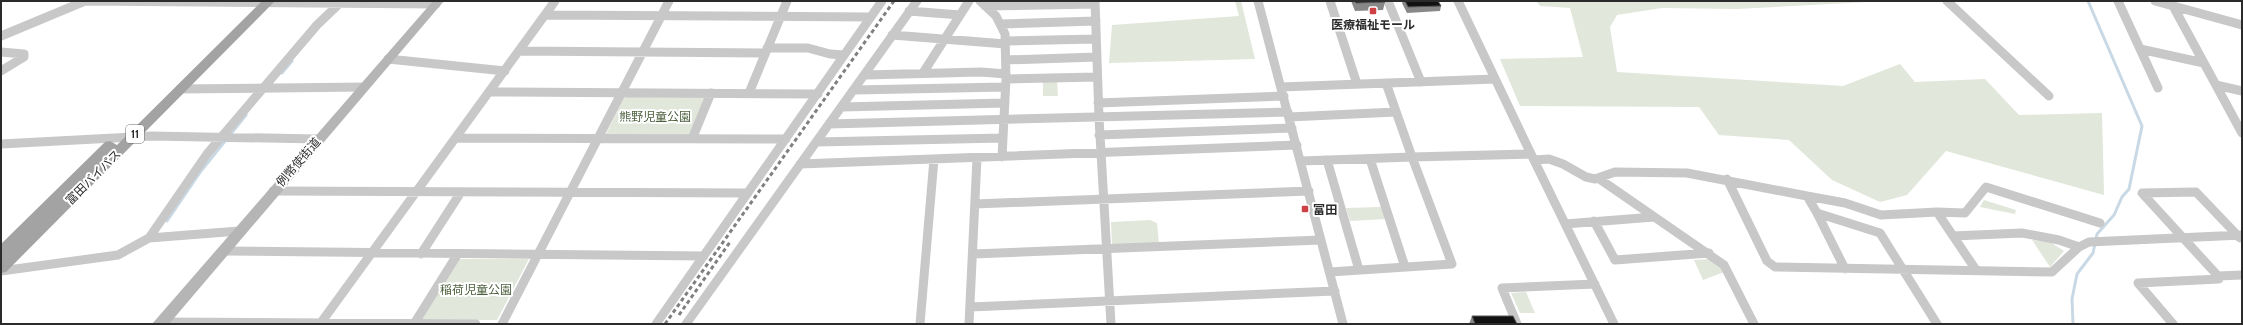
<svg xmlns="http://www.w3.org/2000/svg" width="2243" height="325" font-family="Cabin,'Noto Sans JP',sans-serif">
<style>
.green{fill:#e1e7da}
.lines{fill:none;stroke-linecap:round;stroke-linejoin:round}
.stream{stroke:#c8d9e5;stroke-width:3}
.street{stroke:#c8c8c8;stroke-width:9}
.secondary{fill:#b5b5b5;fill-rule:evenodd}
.primary{fill:#a3a3a3;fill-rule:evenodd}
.rail{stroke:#808080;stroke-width:3;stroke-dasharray:4 3;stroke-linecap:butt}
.wall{fill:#888}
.building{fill:#121212;stroke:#595959}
.poi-dot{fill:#ce4246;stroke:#fff;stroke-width:1.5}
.labels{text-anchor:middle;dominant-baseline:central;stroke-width:4;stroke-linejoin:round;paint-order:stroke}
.shield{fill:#fff;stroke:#6b6b6b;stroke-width:1}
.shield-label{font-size:11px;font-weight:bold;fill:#2b2b2b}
.poi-label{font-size:12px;font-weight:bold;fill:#2b2b2b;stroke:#fff}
.park-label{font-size:12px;fill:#4d613f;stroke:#fff}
.street-label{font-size:12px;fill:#2b2b2b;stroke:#fff}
</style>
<rect width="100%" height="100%" fill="#fff"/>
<path class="green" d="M1235,1h6l14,58 -146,4 3,-38 127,-9z
M1536,1h350l-149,8 -75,-1 -45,7 -7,12 7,45 226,14 57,-22 15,18 70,-3 34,36 83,-2 2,82 -158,-44 -39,44 -27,7 -48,-22 -43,-40 -70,-5 -20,-28 -179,-1 -20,-47 83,-2 -13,-49 -30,-2z
M1057,81l1,15h-15v-14z
M627,96h79l-17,40h-84l18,-37z
M1984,200l32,10 -1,4 -35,-7z
M1381,207l5,12 -36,2 -4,-13z
M1150,220l7,3 2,21h-47l-1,-22z
M2032,240l18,2 14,9 -14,16z
M458,259h71l-32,61h-76z
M1711,259l16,12 -24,9 -9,-20z
M1526,292l9,21h-15l-9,-20z"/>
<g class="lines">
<path class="stream" d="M282,73l10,-12
M167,221l34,-50 45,-56
M2073,324l-1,-25 5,-25 16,-21 4,-19 17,-19 8,-18 7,-8 13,-63 -54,-125"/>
<path class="street" d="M85,1l351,3
M980,1l16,15 9,18 1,45 -4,78
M1095,1l4,117 12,206
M1258,1l85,323
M1330,1l27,83
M1388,1l33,81
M1458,1l73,153
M1947,1l102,95
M2118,1l40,87
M2155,1l87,24
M985,6l110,-2
M2173,6l69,127
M909,11l51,4
M546,15l324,2
M1001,24l95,-3
M892,35l114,9
M1,36l84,-35
M1006,41l90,-2
M767,48h41l22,6 14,1
M2140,49l64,14
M519,51l245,2
M1,52l23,2v3l-23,14
M388,59l117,12
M1006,60l91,-3
M923,73l46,-72
M865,75l116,-3 25,2
M1006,79l91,-2
M1386,83l26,74 119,-3 83,170
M2216,85l26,6
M1281,87l214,-8
M180,89l184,-2
M855,90l150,-3
M490,92l328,2
M749,93l38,-92
M1098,103l186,-7
M842,107l163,-4
M1289,117l107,-5
M829,124l459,-12
M1099,135l193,-7
M456,138l330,1
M692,139l19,-46
M816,142l187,-4
M1,144l151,-8 166,3
M1370,159l35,108
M1327,160l32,110
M1534,160l15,-1 14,5 23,13 9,2 20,-7 72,1 120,23 10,17 63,20 57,91
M1301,161l111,-4 40,107 -122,8
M800,164l497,-19
M1598,178l126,87 30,59
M1727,179l40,82 8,6 277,5 27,-25 10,-5 153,-7
M273,191l475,2
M2142,193l54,-1 44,46
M2142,193l76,83
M1807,196l38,7 36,12 56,-3
M975,204l334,-13
M1817,213l28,56
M1594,221l21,39 94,-7
M1565,224l89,-7
M1953,236l69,-3 37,7 20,7
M149,238l58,-84 110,-129 24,-23
M222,251l482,5
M421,254l40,-62
M973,254l348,-14
M1976,270l-39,-58 28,1 21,-26 114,36
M1,271l117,-16 31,-17 90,-7
M2218,276l24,-1
M970,307l365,-16
M161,322l315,2
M320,324l235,-323
M414,324l43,-69
M502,324l167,-323
M656,324l226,-323
M686,324l231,-323
M920,324l14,-165
M969,324l8,-166
M1517,324l-15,-36 93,-4
M2173,324l-35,-41 81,-4 -1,-3"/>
<path class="secondary" d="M433,1h11l-275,323h-17z"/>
<path class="primary" d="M262,1h13l-269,271 -5,1v-29l104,-102 5,-1 7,4z"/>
<path class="rail" d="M679,315l51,-73
M665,324l229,-323"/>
</g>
<path class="wall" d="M1351,1h33l1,1 -2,8 -28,1z
M1403,1h35l3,5 -1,5 -33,2 -5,-10z
M1472,316l45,8h-48z"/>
<path class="building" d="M1355,1h29l1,1 -29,1z
M1405,1h33l3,5 -33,1z
M1472,316h41l4,8h-42z"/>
<g class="poi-dot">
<rect x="1369" y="7" width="8" height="8" rx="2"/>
<rect x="1301" y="205" width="8" height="8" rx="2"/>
</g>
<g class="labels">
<rect class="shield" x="126" y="125" width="18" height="18" rx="3"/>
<g class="shield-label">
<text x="135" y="134">11</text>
</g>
<g class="poi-label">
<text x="1373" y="24">医療福祉モール</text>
<text x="1313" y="209" text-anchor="start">富田</text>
</g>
<g class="park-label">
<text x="655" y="116">熊野児童公園</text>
<text x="476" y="289">稲荷児童公園</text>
</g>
<g class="street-label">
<text transform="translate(298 162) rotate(-49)">例幣使街道</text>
<text transform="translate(93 177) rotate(-45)">富田バイパス</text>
</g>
</g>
<rect width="2243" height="325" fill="none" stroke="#2b2b2b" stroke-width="4"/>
</svg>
